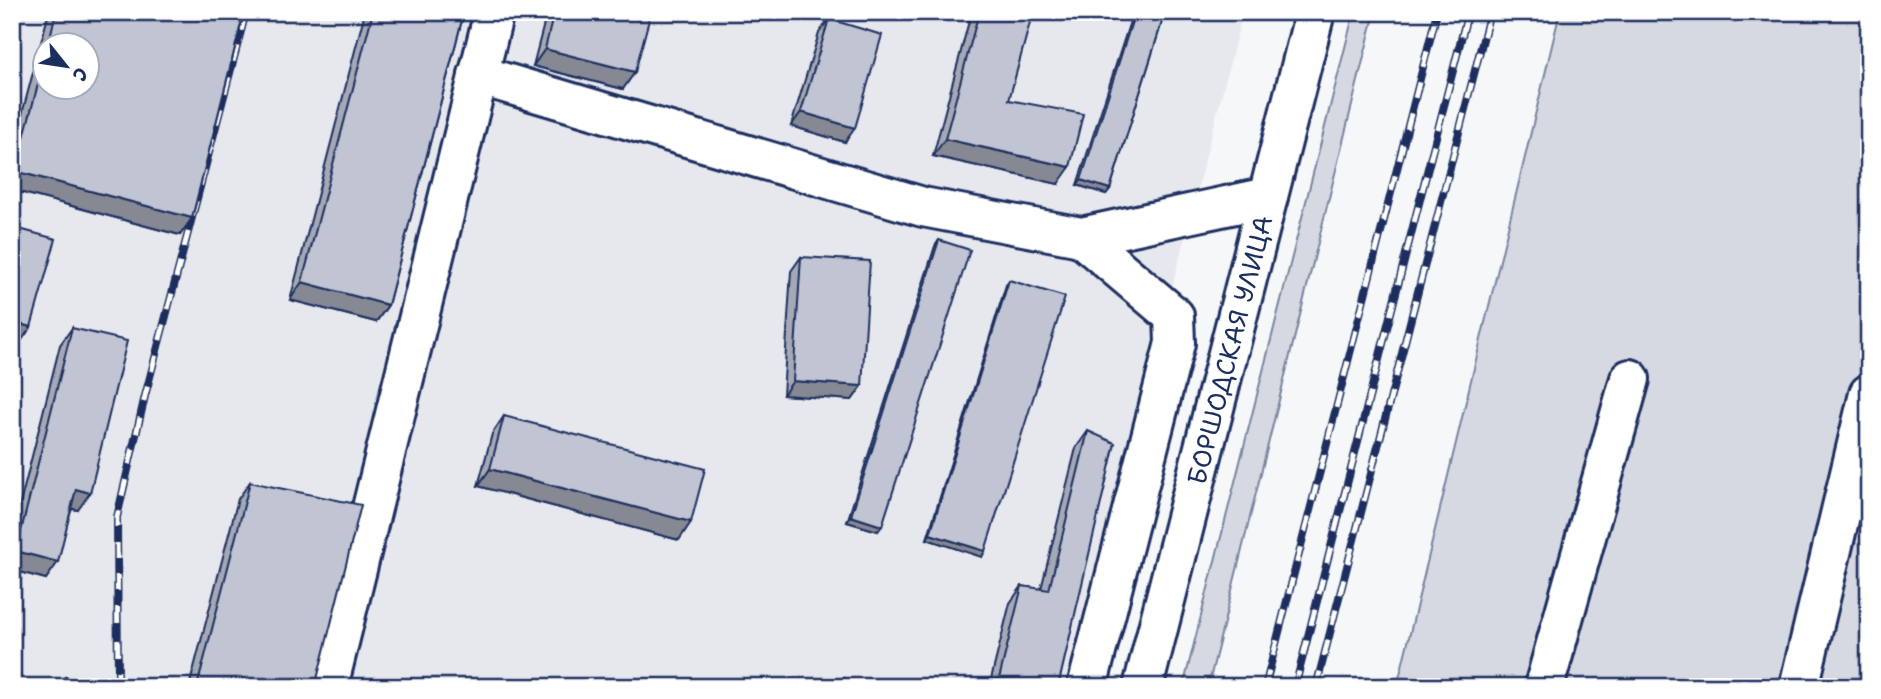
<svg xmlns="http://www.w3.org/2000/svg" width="1881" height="699" font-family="'Shantell Sans',sans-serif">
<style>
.built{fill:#e6e8ee;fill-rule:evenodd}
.green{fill:#d6d9e2;stroke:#7884a0;stroke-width:2}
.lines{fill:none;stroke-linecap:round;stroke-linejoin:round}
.minor-casing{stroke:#1b2f5e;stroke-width:44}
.minor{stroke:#fff;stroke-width:38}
.rail-casing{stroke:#1b2f5e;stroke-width:8}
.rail{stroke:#fff;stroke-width:5;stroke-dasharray:16;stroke-linecap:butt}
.wall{fill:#a5a9b5;stroke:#1b2f5e;stroke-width:2;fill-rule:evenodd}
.shaded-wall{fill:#868994;stroke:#1b2f5e;stroke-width:2}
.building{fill:#c0c4d3;stroke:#1b2f5e;stroke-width:2}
.labels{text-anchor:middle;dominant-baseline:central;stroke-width:7;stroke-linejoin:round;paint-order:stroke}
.street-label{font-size:26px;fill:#1b2f5e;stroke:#fff}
</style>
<rect width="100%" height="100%" fill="#f6f7f9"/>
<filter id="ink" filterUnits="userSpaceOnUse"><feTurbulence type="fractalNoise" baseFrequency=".0143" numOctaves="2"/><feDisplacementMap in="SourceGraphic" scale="14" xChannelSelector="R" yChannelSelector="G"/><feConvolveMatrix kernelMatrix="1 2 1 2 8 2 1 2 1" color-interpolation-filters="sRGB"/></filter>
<g filter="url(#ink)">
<path class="built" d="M12,12h1231l-174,675h-1057zM46,46h42v42h-42z"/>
<path class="green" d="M1354,12h21l-167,675h-25z
M1560,12h309v675h-472z"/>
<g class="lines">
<g class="minor-casing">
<g id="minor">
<path d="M478,75l445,132 158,30 187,-40"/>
<path d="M1081,237l93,79 1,27 -88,344"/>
<path d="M328,687l166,-675"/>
<path id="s1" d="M1143,687l172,-675"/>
<path d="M1544,687l86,-308"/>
<path d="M1799,687l70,-293"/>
</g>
</g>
<use href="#minor" class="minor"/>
<g class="rail-casing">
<path id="rail" d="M118,687l-1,-170 28,-121 101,-384
M1265,687l172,-675
M1295,687l173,-675
M1316,687l174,-675"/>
</g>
<use href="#rail" class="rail"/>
</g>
<path class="wall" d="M49,12h195l-52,206 -12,17 -168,-45v-38zM46,46h42l-42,42z
M365,12h99l-76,293 -12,17 -86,-22z
M547,12h104l-28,77 -90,-23z
M975,12h44l-10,88 49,84 -125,-28 36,-135z
M1133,12h32l-55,177 -4,5 -29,-9z
M829,19l16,123 -54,-16 28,-93z
M939,240l-61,291 -31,-9 88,-276z
M801,257l61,129 -10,14 -69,-5 8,-124z
M1009,280l-27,277 -55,-18 79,-254z
M72,328l6,182 -6,-1 -26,70 -34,-9v-34l48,-191z
M504,416l175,124 -201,-54 14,-52z
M1088,431l-30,256h-69l21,-84 12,-17 19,3 35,-141z
M250,482l65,205h-126l49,-188z
M65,677l40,10h-47z"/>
<path class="shaded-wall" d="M545,49l90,23 -12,17 -90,-23z
M801,112l54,16 -10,14 -54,-16z
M945,139l125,28 -12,17 -125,-28z
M15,171l177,47 -12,17 -168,-45v-15z
M1081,180l29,9 -4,5 -29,-9z
M302,282l86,23 -12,17 -86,-22z
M12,322l19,5 -12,17 -7,-2z
M793,381l69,5 -10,14 -69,-5z
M490,469l201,53 -12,18 -201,-54z
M76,489l14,4 -12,17 -14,-3z
M851,516l31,10 -4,5 -31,-9z
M930,534l55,17 -3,6 -55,-18z
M16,551l42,11 -12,17 -34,-9v-13z"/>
<path class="building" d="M56,12h188l-52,206 -177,-47 31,-117v34h42v-42h-40z
M373,12h91l-76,293 -86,-23z
M554,12h97l-16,60 -90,-23z
M979,12h40l13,3 -23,85 74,14 -13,53 -125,-28z
M1135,12h30l-55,177 -29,-9z
M829,19l53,16 -27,93 -54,-16z
M12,227l44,12 -25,88 -19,-5z
M939,240l31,10 -88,276 -31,-10z
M801,257l69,4 -8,125 -69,-5z
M1009,280l56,17 -80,254 -55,-17z
M72,328l55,13 -37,152 -14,-4 -18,73 -42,-11z
M504,416l201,53 -14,53 -201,-53z
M1088,431l27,12 -57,244h-61l25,-101 27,4z
M250,482l111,23 -46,182h-118z
M65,677l40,10h-43z
M843,678l31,9h-33z"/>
</g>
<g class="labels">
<g class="street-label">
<text stroke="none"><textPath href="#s1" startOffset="348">БОРШОДСКАЯ УЛИЦА</textPath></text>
</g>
</g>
<rect width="1881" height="699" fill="none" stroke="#fff" stroke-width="42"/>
<rect x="21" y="21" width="1839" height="657" fill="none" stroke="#1b2f5e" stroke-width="2.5" filter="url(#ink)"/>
<g transform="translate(66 66) rotate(120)"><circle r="33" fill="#ffffff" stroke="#a4acbf" stroke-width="2"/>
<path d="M0-5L12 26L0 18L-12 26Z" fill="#1b2f5e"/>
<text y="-10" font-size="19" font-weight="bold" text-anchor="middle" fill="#1b2f5e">С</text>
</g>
</svg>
